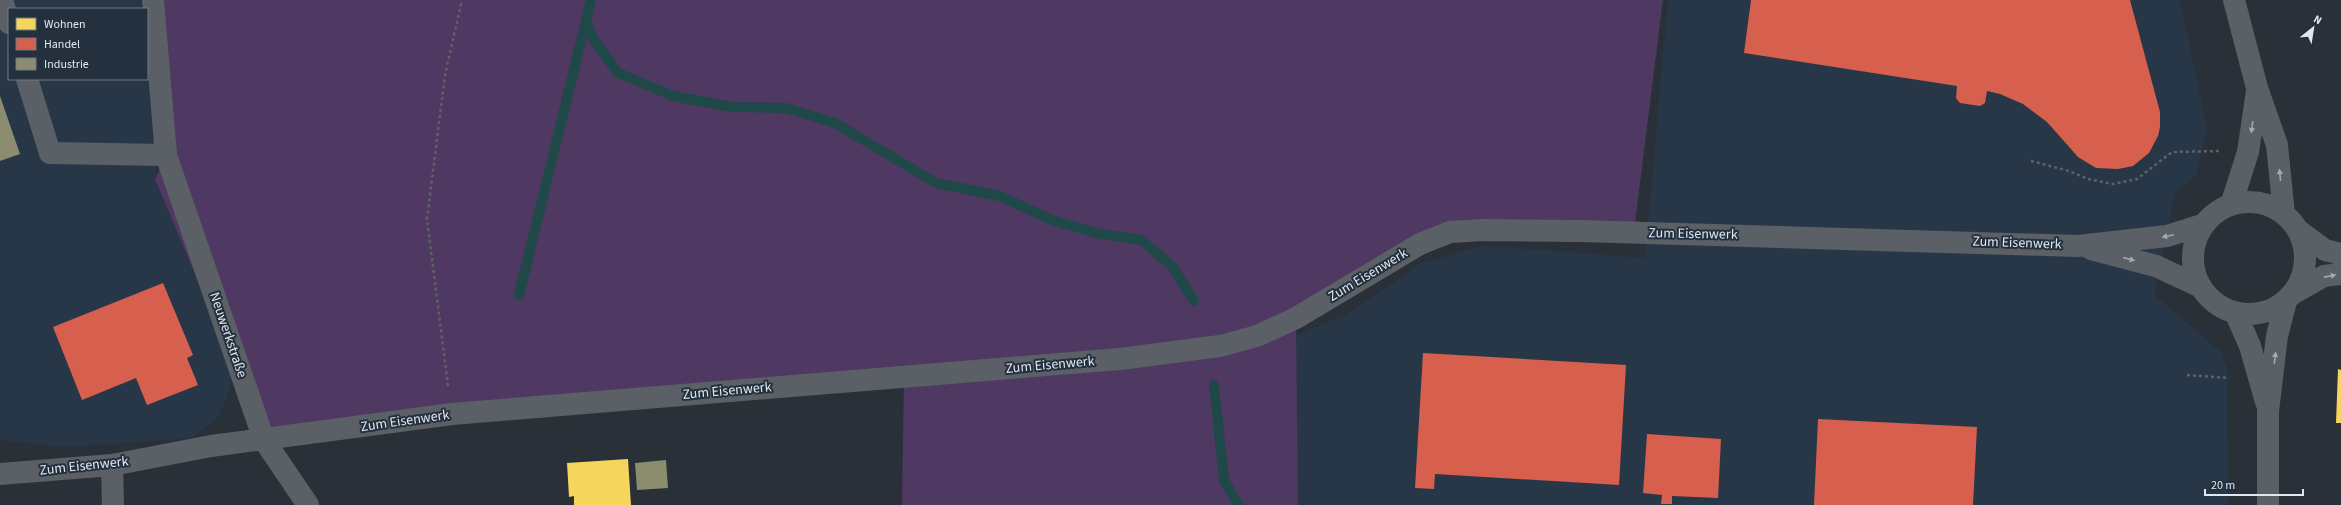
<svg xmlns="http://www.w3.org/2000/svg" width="2341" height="505" font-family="'Source Sans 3',sans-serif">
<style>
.built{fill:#283747;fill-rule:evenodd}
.green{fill:#4f3861}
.homes{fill:#f6d55c}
.shops{fill:#d6604d}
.industry{fill:#8c8c6e}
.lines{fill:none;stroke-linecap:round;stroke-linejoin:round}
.stream{stroke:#1e4948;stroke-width:10}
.path{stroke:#5e6267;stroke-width:2.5;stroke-dasharray:3 3;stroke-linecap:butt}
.minor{stroke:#5a6065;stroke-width:22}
.oneway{fill:#a3aab1}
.labels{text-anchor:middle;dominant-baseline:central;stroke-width:4;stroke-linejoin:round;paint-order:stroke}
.street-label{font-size:14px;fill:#dfe7f0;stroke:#24303d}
</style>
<rect width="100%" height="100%" fill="#2a3037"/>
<path class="built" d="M0,0h153l11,124 -9,55 79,191 -7,27 -10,21 -25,20 -126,9 -66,-7zM9,9h138v70h-138z
M1668,0h512l27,129 -11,47 -21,17 -21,102 65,55 8,18 1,137h-937l-47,-147 105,-45 72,-50 64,-17 160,12z"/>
<path class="green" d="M153,0h1510l-29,232h-184l-154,86 2,187h-396l2,-128 -640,63 -109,-261 11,-24z"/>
<path class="homes" d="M2338,369l3,1v53h-5z
M628,459l3,46h-57v-9l-5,1 -2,-34z"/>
<path class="shops" d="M1751,0h379l30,112v15l-2,9 -9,17 -16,13 -15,3 -22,-1 -18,-11 -31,-35 -24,-18 -23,-10 -13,-3 -2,12 -5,3 -20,-3 -4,-5 1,-12 -213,-33z
M163,283l30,72 -6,3 11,27 -51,20 -11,-27 -54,22 -29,-73z
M1423,353l203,12 -7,120 -184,-11 -1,15 -19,-1z
M1818,419l159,8 -4,78h-159z
M1647,434l74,5 -3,59 -46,-2v8h-11l1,-9 -19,-2z"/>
<path class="industry" d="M0,96l20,58 -20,7z
M666,460l2,28 -31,2 -2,-27z"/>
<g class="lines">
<path class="stream" d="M586,20l8,20 24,33 55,23 59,11 54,1 49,15 101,60 64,13 52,24 48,14 41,6 31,26 22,35
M519,295l72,-295
M1214,385l10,95 14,25"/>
<path class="path" d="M2031,161l38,10 19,8 25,5 24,-5 35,-27 47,-1
M2187,375l42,3
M448,386l-21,-167 18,-144 17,-75"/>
<path class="minor" d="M2,0l7,23
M153,0l13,155 98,285 44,65
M2234,0l23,88 20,57 7,69
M27,79l23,74 116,2
M2193 258a56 56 0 1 1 112 0a56 56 0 1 1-112 0Z
M2231,205l17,-53 9,-61
M2298,230l27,20 16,4
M2091,249l65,17 45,21
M2294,293l30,-17 17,-2
M2235,312l15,34 16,56
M112,465l1,40
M0,474l112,-9 99,-19 241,-32 668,-55 100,-13 37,-10 39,-18 124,-74 30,-12 32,-2 99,1 497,15 89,-10 38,-12
M2268,505v-94l9,-75 9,-35"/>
</g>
<defs><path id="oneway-solid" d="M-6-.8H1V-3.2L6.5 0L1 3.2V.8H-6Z"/></defs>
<g class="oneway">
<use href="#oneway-solid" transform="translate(2252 127) rotate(98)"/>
<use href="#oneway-solid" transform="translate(2280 175) rotate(-95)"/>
<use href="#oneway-solid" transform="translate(2168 236) rotate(168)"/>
<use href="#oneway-solid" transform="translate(2129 259) rotate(15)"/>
<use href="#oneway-solid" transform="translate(2330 276) rotate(-11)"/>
<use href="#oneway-solid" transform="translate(2275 358) rotate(-83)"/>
</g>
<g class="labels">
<g class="street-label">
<text transform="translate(1693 234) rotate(1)">Zum Eisenwerk</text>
<text transform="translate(2017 243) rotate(2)">Zum Eisenwerk</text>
<text transform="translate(1368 275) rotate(-31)">Zum Eisenwerk</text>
<text transform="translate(228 335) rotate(71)">Neuwerkstraße</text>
<text transform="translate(1050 365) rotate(-5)">Zum Eisenwerk</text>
<text transform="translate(727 391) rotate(-5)">Zum Eisenwerk</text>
<text transform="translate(405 421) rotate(-8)">Zum Eisenwerk</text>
<text transform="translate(84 466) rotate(-6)">Zum Eisenwerk</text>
</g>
</g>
<rect x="8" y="8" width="140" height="72" fill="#24303d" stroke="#6f7985"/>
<rect x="16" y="18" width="20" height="12" fill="#f6d55c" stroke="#6f7985"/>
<text x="44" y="28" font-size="12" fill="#dfe7f0">Wohnen</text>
<rect x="16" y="38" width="20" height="12" fill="#d6604d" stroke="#6f7985"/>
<text x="44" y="48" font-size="12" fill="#dfe7f0">Handel</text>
<rect x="16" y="58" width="20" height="12" fill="#8c8c6e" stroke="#6f7985"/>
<text x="44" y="68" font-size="12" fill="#dfe7f0">Industrie</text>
<g transform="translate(2313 28) rotate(30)" stroke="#24303d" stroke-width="3" paint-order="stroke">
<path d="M0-3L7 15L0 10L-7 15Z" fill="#dfe7f0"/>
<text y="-6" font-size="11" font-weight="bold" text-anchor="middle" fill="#dfe7f0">N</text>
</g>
<path d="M2205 489v6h98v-6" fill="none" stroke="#dfe7f0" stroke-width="2"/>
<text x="2211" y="489" font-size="12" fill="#dfe7f0" stroke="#24303d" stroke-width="3" paint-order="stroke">20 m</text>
</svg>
